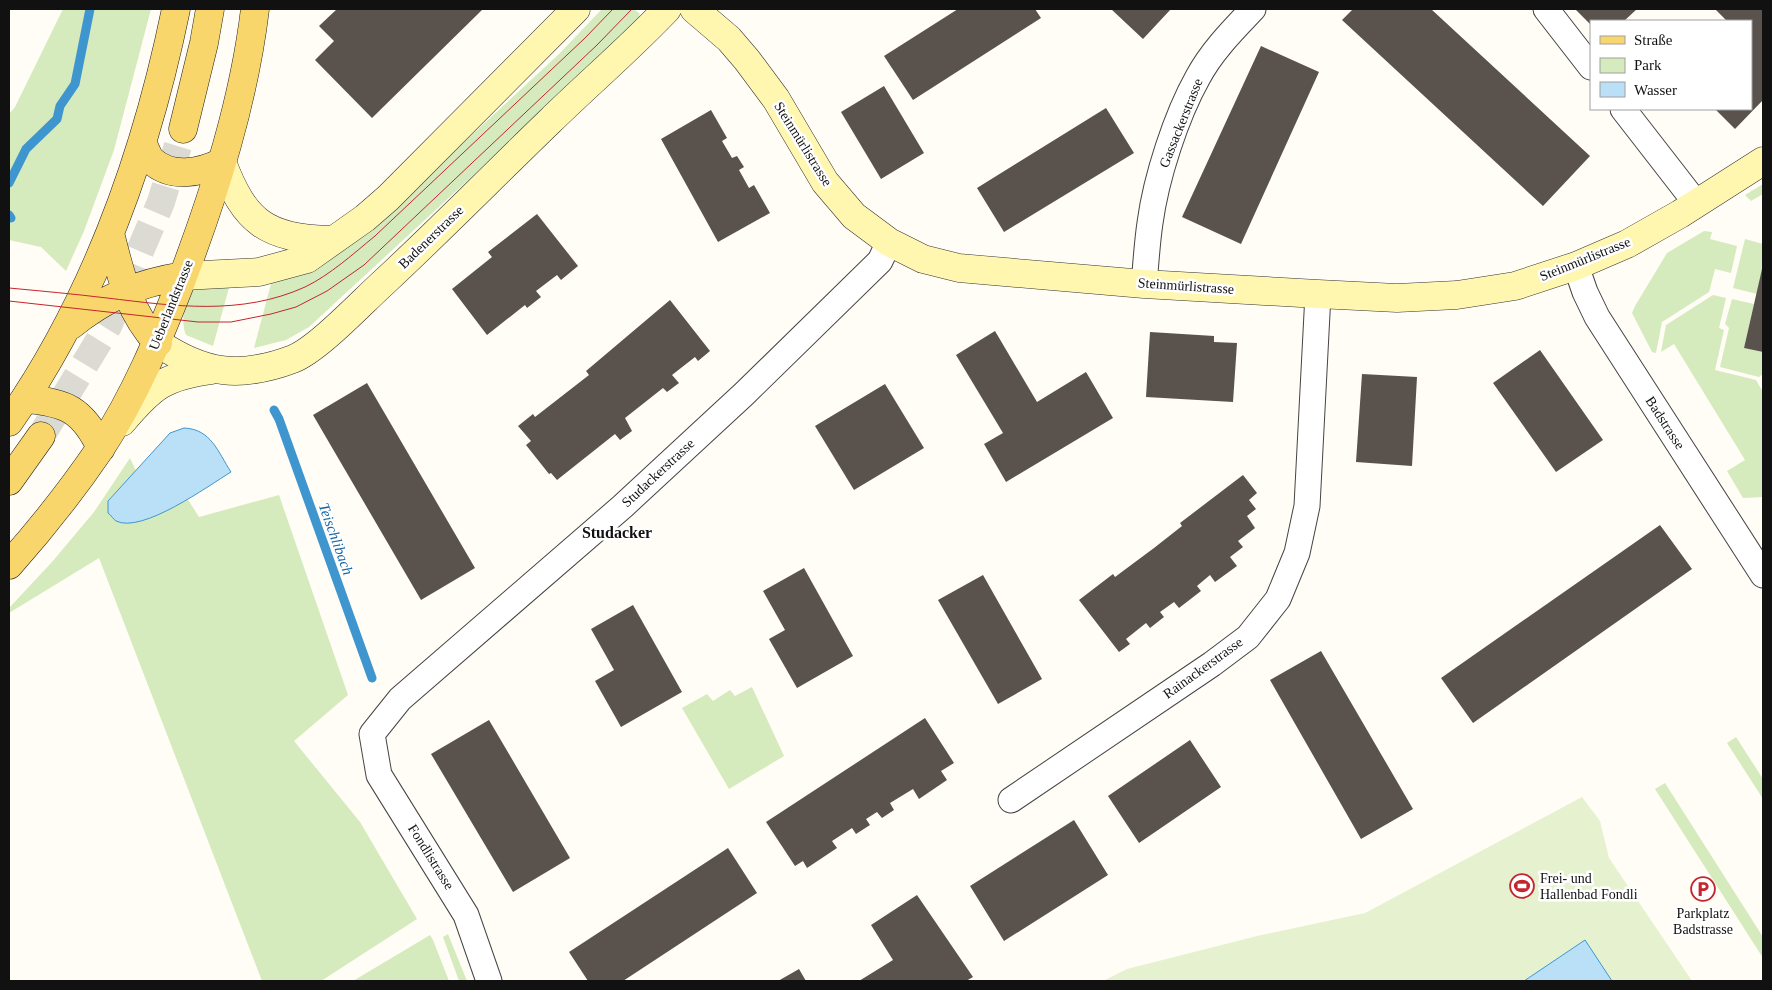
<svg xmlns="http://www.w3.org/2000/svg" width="1772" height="990" font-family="'Times New Roman',serif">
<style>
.green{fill:#d5ebbd}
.pitch{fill:#e6f2cf}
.water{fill:#b9e0f7;stroke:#3f96cf}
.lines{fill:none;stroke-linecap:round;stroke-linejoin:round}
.stream{stroke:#3f96cf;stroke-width:9}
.building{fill:#5a524d}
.primary-tunnel{stroke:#dbdad3;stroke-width:28;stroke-dasharray:28 14;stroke-linecap:butt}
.street-casing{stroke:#444;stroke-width:27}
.secondary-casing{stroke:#333;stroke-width:29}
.primary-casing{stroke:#222;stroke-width:29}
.street{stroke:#fff;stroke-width:25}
.secondary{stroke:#fff6b0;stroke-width:28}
.primary{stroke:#f9d66b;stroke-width:28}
.tram{stroke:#c4262e;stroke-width:1}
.labels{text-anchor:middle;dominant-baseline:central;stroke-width:5;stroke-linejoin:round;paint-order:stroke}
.street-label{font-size:14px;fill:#111;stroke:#fff}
.poi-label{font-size:14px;fill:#111;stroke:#fff;text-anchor:start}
.water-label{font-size:15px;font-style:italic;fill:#1768a6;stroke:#fff}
.quarter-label{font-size:16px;font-weight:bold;fill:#111;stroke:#fff}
</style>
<rect width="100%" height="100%" fill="#fffdf5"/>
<path class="green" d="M63,9h88l-37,141 -30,81 -18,40 -25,-24 -32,-7v-126l6,-7z
M602,9h32l6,5 -3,10 -328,303 -23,13 -32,8 18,-68 52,-18 44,-31 190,-176z
M1763,184v10l-12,7 -6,-6z
M1704,231l8,1 -2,7 27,7 -6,27 -16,-4 -6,23 -47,30 -6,31 -4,-1 -20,-39 3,-7 32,-53z
M1745,239l18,5v23l-6,27 -24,-6z
M230,284l-17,62 -27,-11c-6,-13 -1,-37 6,-47z
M1713,295l13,3 -7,30 5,2 -9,40 41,10 7,12v105l-20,1 -16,-27 18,-11 -71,-116 -13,8 5,-27z
M1732,299l22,5 -10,44 19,4v22l-4,3 -39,-10 9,-39 -4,-4z
M130,458l6,13 -28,30 8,20c27,5 48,-10 71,-23l12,19 80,-22 69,200 -54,46 66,81 57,97 -96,62h-59l-163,-423 -90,55v-5l43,-46 42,-50z
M752,687l32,69 -55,33 -47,-81 25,-14 6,7 17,-11 5,6z
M1736,737l27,42v20l-36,-56z
M1665,783l98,154v21l-108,-169z
M448,934l19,47h-8l-16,-44z
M430,935l3,5 16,41h-96z"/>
<path class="pitch" d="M1582,797l18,24 9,37 83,123h-589l24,-12 130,-33 108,-23z"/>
<path class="water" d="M184,428c27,1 34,24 47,44 -23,14 -89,62 -115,49 -2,-1 -5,-6 -8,-8v-12l62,-68z
M1585,940l27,41h-88z"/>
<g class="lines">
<path class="stream" d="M9,183l17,-34 31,-30 3,-13 15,-22 15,-75
M9,215l2,3
M274,410l5,9 93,259"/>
</g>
<path class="building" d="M337,9h146l-111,109 -57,-58 19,-19 -15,-15z
M958,9h77l6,9 -128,82 -29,-44z
M1111,9h60l-28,30z
M1353,9h78l159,147 -47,50 -201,-186z
M1575,9h62l-13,12h-33v4z
M1715,9h48v91l-28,29 -20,-20h36v-88h-24z
M1261,46l58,26 -78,172 -59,-27z
M884,86l40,67 -43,26 -40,-67z
M1106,108l28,45 -130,79 -27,-44z
M711,110l16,28 -5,3 10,17 5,-2 7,11 -5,3 10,18 5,-3 16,28 -52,29 -57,-103z
M537,214l41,52 -17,14 -4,-5 -21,16 5,6 -14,11 -2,-3 -38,30 -35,-46 40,-32 -4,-5z
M1762,269h1v83l-19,-4z
M670,300l40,51 -12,10 -3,-4 -23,18 7,8 -12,9 -4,-4 -38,30 7,13 -12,9 -5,-6 -58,46 -6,-7 -2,1 -23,-29 5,-4 -13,-15 15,-12 2,3 54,-42 -3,-4z
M995,331l42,71 49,-30 27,46 -107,64 -22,-38 19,-11 -47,-78z
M1150,332l64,4v6l23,1 -4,59 -87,-5z
M1540,350l63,90 -47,32 -63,-89z
M1362,374l55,3 -5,89 -56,-4z
M367,383l108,185 -54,32 -108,-185z
M885,384l39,64 -70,42 -39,-64z
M1243,475l14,18 -8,7 7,9 -9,7 8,12 -17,13 5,6 -13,10 7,9 -22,16 -5,-7 -13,11 4,5 -22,17 -5,-6 -14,10 4,5 -14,11 -4,-5 -20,16 4,5 -11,8 -40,-52 34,-26 2,3 39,-29 28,-22 -2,-3z
M1660,525l32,44 -219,154 -32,-45z
M804,568l49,88 -56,32 -28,-49 16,-9 -22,-39z
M983,575l59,104 -44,25 -60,-104z
M633,605l49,87 -61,35 -26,-46 19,-11 -23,-41z
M1321,651l92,158 -52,30 -91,-159z
M925,718l29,45 -13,8 6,9 -28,19 -6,-10 -23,14 4,7 -12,8 -5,-6 -11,7 4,6 -14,9 -4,-6 -20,13 5,7 -30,20 -4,-7 -8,5 -29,-44z
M489,720l81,138 -57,34 -82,-138z
M1190,740l31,47 -82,56 -31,-47z
M1074,820l34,55 -104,66 -34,-55z
M728,848l29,45 -134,88h-35l-19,-29z
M917,895l56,82 -7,4h-107l34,-21 -22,-35z
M799,969l7,12h-28z"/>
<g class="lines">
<path class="primary-tunnel" d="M41,436l67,-110 53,-124 22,-73"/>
<g class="street-casing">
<path id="street" d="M1546,9l45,58
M1623,109l73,94
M1576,266l9,26 12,25 166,258
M1144,284c2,-21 3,-41 6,-61 6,-45 26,-107 48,-146 14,-26 35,-47 55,-68
M1011,800l201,-136 36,-27 30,-38 19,-46 10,-47 11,-212
M489,981l-23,-66 -87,-140 -7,-41 28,-35 223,-193 121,-112 136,-133 9,-19"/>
</g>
<g class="secondary-casing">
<path id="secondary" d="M694,9l35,30 18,21 29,39 49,83 29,34 35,26 34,17 36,9 185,16 174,10 79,4 60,-3 58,-9 61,-20 51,-22 53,-30 83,-53
M222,162c23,61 44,76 109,78
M183,276l76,-4 48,-13 58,-41 23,-20 188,-189
M158,343c46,31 82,36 135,16 25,-10 68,-56 89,-75 57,-53 112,-109 168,-163 39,-38 80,-73 117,-112
M122,422c30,-36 43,-46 89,-52"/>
</g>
<g class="primary-casing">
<path id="primary" d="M183,129l21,-86 6,-34
M142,142c3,6 5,13 9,18 20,19 49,13 71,2
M110,233c10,40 19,80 48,110
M70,326c36,-29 68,-43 113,-50
M25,399c41,3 58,11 76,49
M9,422c86,-123 137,-267 167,-413
M9,481l32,-45
M9,565c33,-37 63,-75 91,-116 35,-53 59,-111 82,-170 33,-87 62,-178 73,-270"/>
</g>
<use href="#street" class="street"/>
<use href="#secondary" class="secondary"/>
<use href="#primary" class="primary"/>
<path class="tram" d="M9,288c32,3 65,6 98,10 67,8 134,18 198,-11 25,-12 48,-33 70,-51l210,-198 28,-29
M9,301l189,21h33l40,-8 25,-7 31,-16 37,-26 233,-220 35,-36"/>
</g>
<defs>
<g id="stadium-ring" transform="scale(1.25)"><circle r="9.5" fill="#fff" stroke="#c4262e" stroke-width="1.5"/><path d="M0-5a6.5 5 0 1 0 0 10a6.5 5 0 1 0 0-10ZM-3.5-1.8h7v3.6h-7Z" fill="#c4262e"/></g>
<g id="parking-ring" transform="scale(1.25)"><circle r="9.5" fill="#fff" stroke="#c4262e" stroke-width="1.5"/><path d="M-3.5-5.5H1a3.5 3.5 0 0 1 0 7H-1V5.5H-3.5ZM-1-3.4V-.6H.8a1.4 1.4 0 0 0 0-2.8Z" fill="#c4262e"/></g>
</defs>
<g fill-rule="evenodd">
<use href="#stadium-ring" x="1522" y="886"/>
<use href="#parking-ring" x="1703" y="889"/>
</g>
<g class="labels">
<g class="street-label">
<text transform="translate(1181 123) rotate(-68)">Gassackerstrasse</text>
<text transform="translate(803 144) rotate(58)">Steinmürlistrasse</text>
<text transform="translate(431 237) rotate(-44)">Badenerstrasse</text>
<text transform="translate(1585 259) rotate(-22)">Steinmürlistrasse</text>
<text transform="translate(1186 286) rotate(4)">Steinmürlistrasse</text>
<text transform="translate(171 305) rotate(-68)">Ueberlandstrasse</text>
<text transform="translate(1665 423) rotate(57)">Badstrasse</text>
<text transform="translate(658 473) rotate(-43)">Studackerstrasse</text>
<text transform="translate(1203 668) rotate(-36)">Rainackerstrasse</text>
<text transform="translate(431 857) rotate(58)">Fondlistrasse</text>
</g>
<g class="poi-label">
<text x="1540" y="878">Frei- und<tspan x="1540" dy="16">Hallenbad Fondli</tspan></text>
<text x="1703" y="913" text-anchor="middle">Parkplatz<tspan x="1703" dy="16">Badstrasse</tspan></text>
</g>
<g class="water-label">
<text transform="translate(336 539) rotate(70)">Teischlibach</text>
</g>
<g class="quarter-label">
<text x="617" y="532">Studacker</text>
</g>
</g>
<rect width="1772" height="990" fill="none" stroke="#111111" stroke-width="20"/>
<rect x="1590" y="20" width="162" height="90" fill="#ffffff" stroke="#a0a0a0"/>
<rect x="1600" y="36" width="25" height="8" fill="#f9d66b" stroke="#a0a0a0"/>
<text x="1634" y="45" font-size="15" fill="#111111">Straße</text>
<rect x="1600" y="58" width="25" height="15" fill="#d5ebbd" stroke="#a0a0a0"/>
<text x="1634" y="70" font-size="15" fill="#111111">Park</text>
<rect x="1600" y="82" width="25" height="15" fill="#b9e0f7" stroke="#a0a0a0"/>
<text x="1634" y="95" font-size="15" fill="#111111">Wasser</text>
</svg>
